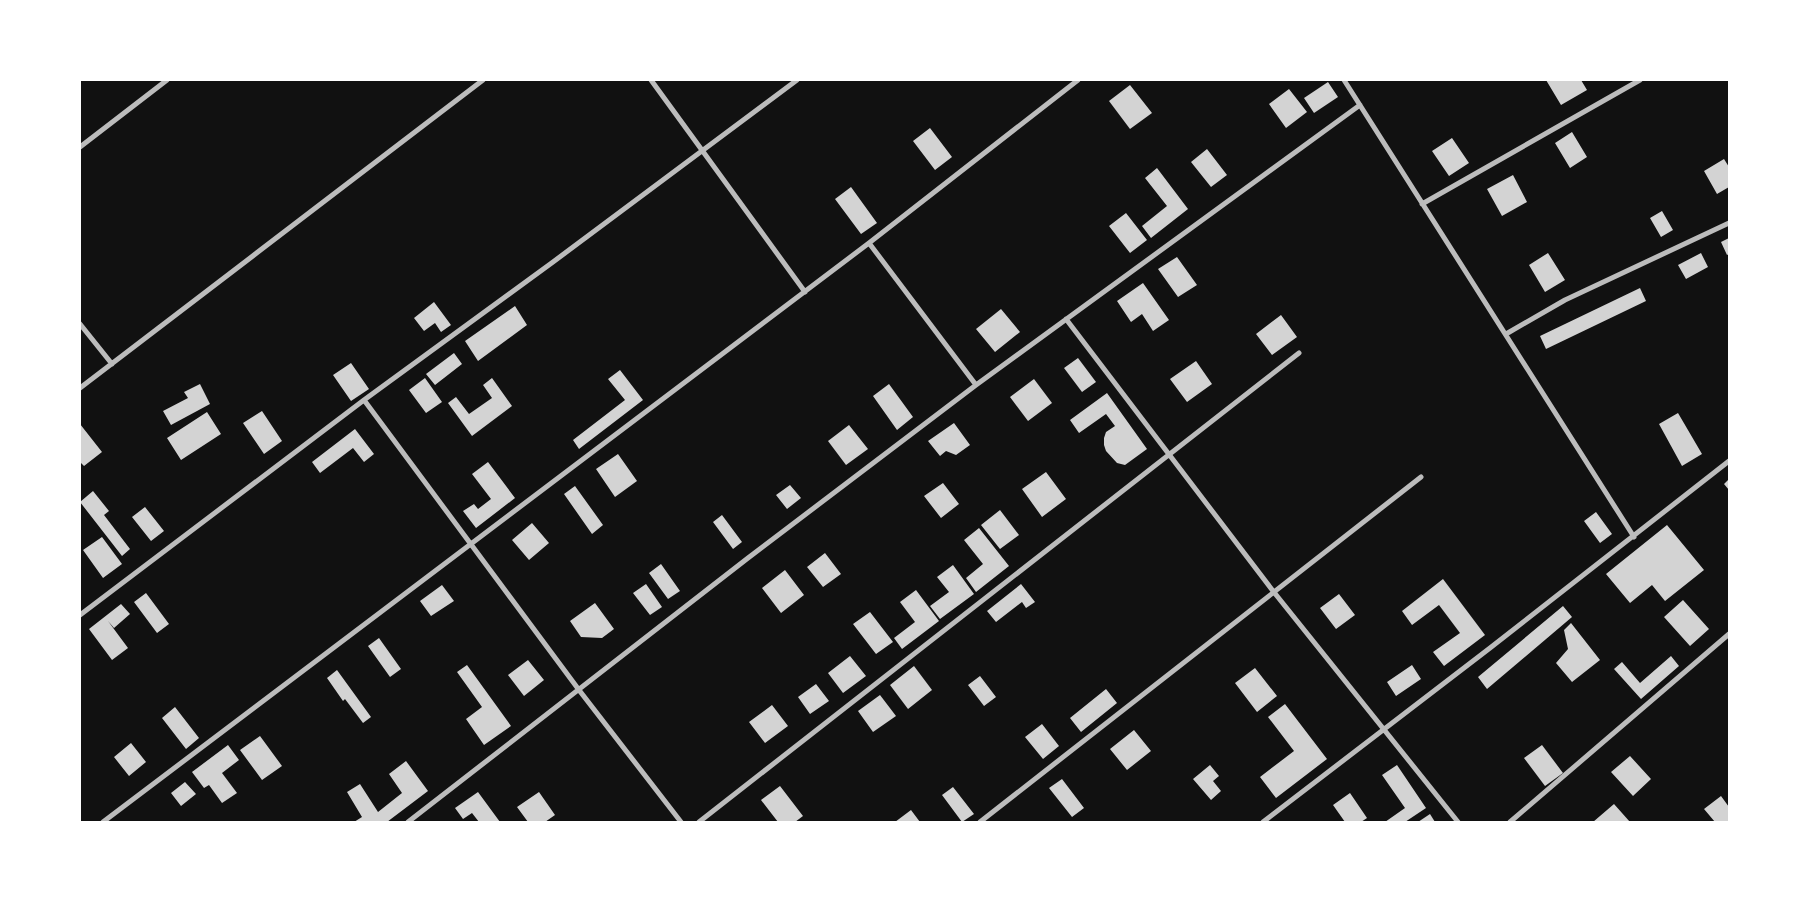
<svg xmlns="http://www.w3.org/2000/svg" width="1809" height="902" font-family="Barlow,sans-serif">
<style>
.building{fill:#d3d3d3}
.lines{fill:none;stroke-linecap:round;stroke-linejoin:round}
.minor{stroke:#bcbcbc;stroke-width:5}
</style>
<rect width="100%" height="100%" fill="#111"/>
<path class="building" d="M1546,80h35l6,10 -26,15z
M1328,82l10,15 -24,16 -10,-15z
M1130,85l22,28 -22,16 -21,-28z
M1289,89l18,23 -21,16 -17,-24z
M930,128l22,29 -17,13 -22,-29z
M1572,132l15,25 -17,11 -15,-25z
M1452,138l17,25 -20,13 -17,-25z
M1207,149l20,26 -16,12 -20,-25z
M1724,159l5,8v20l-12,7 -13,-23z
M1157,168l31,41 -37,29 -9,-12 25,-20 -22,-28z
M1513,175l14,27 -25,14 -15,-27z
M851,187l26,36 -16,11 -26,-35z
M1662,211l11,19 -12,7 -11,-19z
M1126,213l21,27 -17,13 -21,-27z
M1729,238v16l-2,1 -6,-13z
M1548,253l17,27 -20,12 -16,-27z
M1701,253l7,14 -22,12 -8,-14z
M1177,257l20,28 -19,12 -20,-28z
M1143,283l26,37 -16,11 -11,-17 -11,8 -14,-21z
M1640,288l6,13 -100,48 -6,-13z
M434,302l17,23 -10,7 -6,-9 -11,8 -10,-13z
M515,306l12,19 -49,36 -13,-20z
M1001,309l19,23 -25,20 -19,-23z
M1281,315l16,22 -25,18 -16,-21z
M454,353l8,11 -27,21 -9,-11z
M1078,358l18,24 -14,10 -18,-24z
M1196,361l16,23 -25,18 -17,-23z
M351,363l18,26 -18,12 -18,-26z
M620,370l23,30 -64,49 -6,-9 52,-40 -17,-21z
M425,378l17,24 -16,11 -17,-23z
M492,378l20,28 -40,30 -24,-33 8,-6 13,17 23,-16 -9,-13z
M1034,379l18,24 -24,18 -18,-24z
M200,384l10,20 -39,21 -8,-14 25,-13 -4,-6z
M889,384l24,33 -16,13 -24,-34z
M1107,393l40,56 -22,16 -8,-2 -11,-12 -2,-6v-7l2,-6 9,-6 -9,-12 -27,19 -9,-13z
M262,411l20,30 -18,13 -21,-31z
M207,412l14,22 -40,26 -14,-22z
M1678,413l24,41 -20,12 -23,-42z
M954,423l16,22 -14,10 -10,-4 -6,5 -12,-15z
M80,424l22,28 -18,14 -4,-4z
M849,425l19,24 -22,16 -18,-24z
M355,429l19,25 -10,8 -11,-14 -33,25 -8,-11z
M618,454l19,27 -22,16 -19,-28z
M488,462l27,36 -39,30 -13,-17 11,-7 4,5 13,-10 -19,-25z
M1046,472l20,27 -24,18 -20,-28z
M1729,479v11l-5,-6z
M943,483l16,21 -18,14 -17,-22z
M790,485l11,13 -14,11 -11,-14z
M575,486l28,39 -11,9 -28,-40z
M93,491l16,20 -5,4 26,34 -8,7 -42,-54z
M145,507l19,24 -13,10 -19,-24z
M1000,510l19,25 -19,14 -19,-24z
M1596,512l16,22 -12,9 -16,-22z
M722,515l20,27 -9,7 -20,-27z
M532,523l17,20 -20,17 -17,-20z
M1667,525l37,45 -39,31 -13,-16 -22,18 -24,-29z
M979,528l30,38 -33,26 -10,-14 17,-14 -19,-24z
M102,537l20,27 -19,14 -20,-28z
M825,553l16,21 -18,13 -16,-20z
M661,564l19,27 -12,8 -19,-26z
M953,565l21,29 -34,25 -10,-13 19,-14 -12,-15z
M785,570l19,25 -23,18 -19,-25z
M1443,579l42,56 -41,31 -11,-14 27,-19 -21,-28 -27,20 -10,-14z
M646,584l16,23 -12,8 -17,-22z
M1021,584l14,18 -9,6 -4,-6 -26,20 -9,-11z
M442,585l12,16 -23,15 -11,-15z
M916,590l23,31 -37,28 -8,-11 21,-16 -15,-20z
M146,593l23,31 -12,9 -23,-31z
M1339,594l16,21 -19,14 -16,-21z
M1683,600l26,29 -19,17 -26,-29z
M595,603l19,26 -12,9 -21,-1 -11,-16z
M121,604l9,10 -16,14 -6,-7 20,27 -16,12 -23,-31z
M1563,606l9,11 -85,72 -9,-12z
M870,612l23,30 -17,12 -23,-30z
M1571,623l29,37 -28,22 -16,-19 12,-14 -4,-19z
M379,638l22,31 -11,8 -22,-31z
M850,656l16,20 -23,17 -15,-20z
M1671,656l8,10 -38,33 -27,-30 8,-7 18,21z
M528,660l16,20 -20,16 -16,-21z
M467,665l44,61 -27,19 -18,-26 16,-12 -25,-35z
M1412,665l9,14 -25,17 -9,-14z
M914,666l18,24 -24,19 -18,-24z
M1255,668l22,28 -20,16 -22,-29z
M337,670l34,47 -8,6 -18,-24 -2,2 -16,-23z
M980,676l16,21 -12,9 -16,-21z
M816,684l13,17 -19,13 -12,-17z
M1106,689l11,14 -36,29 -11,-14z
M880,695l16,21 -23,16 -15,-21z
M1285,704l42,55 -51,39 -16,-21 34,-26 -26,-34z
M772,705l16,21 -23,17 -16,-21z
M175,707l24,31 -13,11 -24,-31z
M1042,724l17,22 -16,13 -18,-22z
M1134,730l17,21 -24,19 -17,-21z
M260,736l22,30 -20,14 -22,-30z
M131,743l15,19 -17,14 -15,-19z
M228,745l11,15 -17,13 15,20 -15,10 -13,-18 -5,3 -12,-16z
M1542,745l21,28 -18,13 -21,-28z
M1630,756l21,23 -18,17 -22,-24z
M406,761l22,30 -41,31h-33l8,-5 -15,-25 13,-8 18,28 24,-19 -13,-19z
M1210,765l9,11 -6,5 8,10 -10,9 -18,-21z
M1397,765l29,43 -21,14h-20l20,-14 -23,-33z
M1062,779l22,29 -12,9 -23,-29z
M185,782l11,12 -15,12 -10,-13z
M780,786l23,30 -8,6h-17l-17,-22z
M953,787l21,27 -12,8 -20,-27z
M478,792l22,30h-21l-7,-9 -9,6 -8,-11z
M539,792l16,23 -10,7h-17l-11,-15z
M1350,793l17,25 -6,4h-16l-12,-17z
M1721,796l8,11v15h-14l-11,-13z
M1614,804l16,18h-37z
M911,810l9,12h-25z
M1430,814l5,8h-17z"/>
<g class="lines">
<path class="minor" d="M651,80l154,212
M1344,80l290,457
M80,147l87,-67
M1422,204l218,-124
M869,243l107,142
M1066,319l207,272 185,231
M80,324l32,40
M1506,334l59,-34 164,-77
M80,388l403,-308
M364,400l215,290 102,132
M80,615l284,-215 189,-138 244,-182
M103,822l766,-579 209,-163
M408,822l340,-264 228,-173 384,-280
M699,822l600,-469
M980,822l441,-345
M1263,822l227,-174 239,-187
M1510,822l219,-188"/>
</g>
<rect width="1809" height="902" fill="none" stroke="#ffffff" stroke-width="162"/>
</svg>
